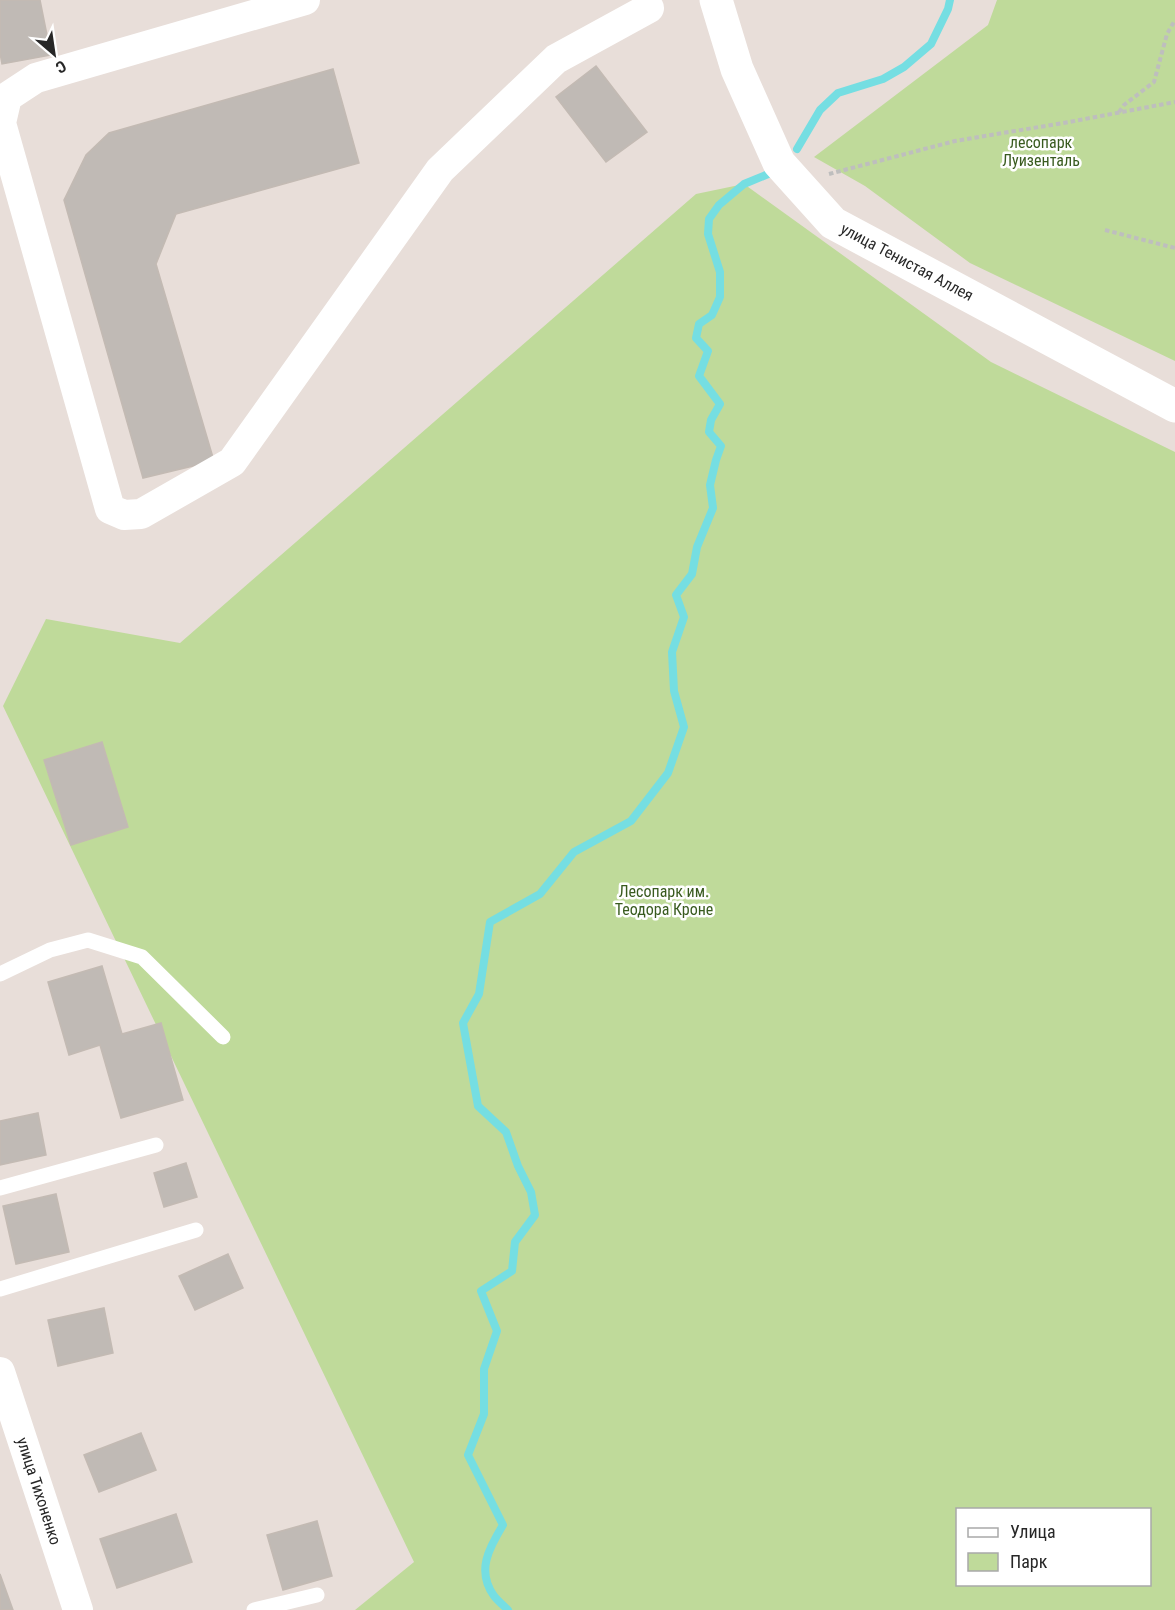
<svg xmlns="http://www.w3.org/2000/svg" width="1175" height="1610" font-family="'Roboto Condensed',sans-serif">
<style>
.green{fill:#bfda9a;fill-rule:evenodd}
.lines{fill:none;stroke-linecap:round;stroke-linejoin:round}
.stream{stroke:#75dee2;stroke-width:8}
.building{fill:#c0bab5;stroke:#c3bab3;stroke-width:1.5}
.path{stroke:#bebebe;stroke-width:4;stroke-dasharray:4.5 3;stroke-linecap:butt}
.service{stroke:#fff;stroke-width:15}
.minor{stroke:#fff;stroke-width:30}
.tertiary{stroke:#fff;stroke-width:33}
.labels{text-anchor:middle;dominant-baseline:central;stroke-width:5;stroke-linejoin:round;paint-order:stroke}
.park-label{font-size:16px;fill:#395b1f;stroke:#fff}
.street-label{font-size:16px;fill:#272727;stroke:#fff}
</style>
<rect width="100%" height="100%" fill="#e8ded9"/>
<path class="green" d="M997,0h178v361l-205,-98 -105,-77 -51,-29 174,-132z
M744,184l247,178 184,90v1158h-820l59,-48 -411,-856 43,-87 134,24 516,-449zM958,1510h192v74h-192z"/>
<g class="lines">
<path class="stream" d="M797,149l23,-39 18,-17 45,-14 21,-12 27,-23 17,-35 2,-9
M508,1610c-4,-4 -10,-9 -14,-14 -18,-25 -5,-48 9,-71l-35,-70 16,-41v-45l13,-38 -16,-40 31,-20 3,-29 20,-27 -4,-23 -13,-26 -12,-34 -28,-26 -15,-83 16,-29 11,-72 50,-28 34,-42 57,-31 37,-48 16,-46 -10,-36 -2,-39 12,-35 -8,-22 16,-21 5,-27 16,-39 -3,-23 6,-25 5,-14 -12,-14 2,-12 9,-16 -21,-28 9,-25 -12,-13 3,-14 13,-9 8,-18v-25l-12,-38 1,-15 10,-14 25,-21 29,-12"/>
</g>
<path class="building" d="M0,0h40l11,55 -49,9 -2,-11z
M596,66l51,66 -41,30 -50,-65z
M333,69l26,94 -183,51 -20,50 58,197 -71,17 -79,-278 22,-45 23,-22z
M102,742l26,85 -57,18 -27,-85z
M102,966l20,68 39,-11 22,77 -62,18 -21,-73 -31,10 -21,-73z
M38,1113l8,42 -46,10v-44z
M186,1163l11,34 -33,10 -10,-34z
M56,1194l13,58 -53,12 -13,-58z
M228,1254l15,34 -48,22 -16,-34z
M104,1308l9,45 -55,13 -10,-46z
M141,1433l15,37 -57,22 -15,-37z
M176,1514l16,48 -75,26 -17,-49z
M317,1521l15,55 -49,14 -16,-55z
M0,1574l13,36h-13z"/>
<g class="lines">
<path class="path" d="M1119,112l5,-7 30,-23 13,-48 8,-14
M829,174l126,-33 114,-19 106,-20
M1105,230l70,18"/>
<path class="service" d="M0,974l50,-24 38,-10 54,17 81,80
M0,1188l156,-43
M0,1289l196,-59
M254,1610l63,-15"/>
<path class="minor" d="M305,0l-269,78 -29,19 -6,26 109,386 14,6 17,-1 91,-52 208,-292 116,-111 93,-51
M0,1372l78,238"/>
<path class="tertiary" d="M716,0l21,69 42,94 54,60 342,183"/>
</g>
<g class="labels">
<g class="park-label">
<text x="1041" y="142">лесопарк<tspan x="1041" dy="18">Луизенталь</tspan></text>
<text x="664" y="891">Лесопарк им.<tspan x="664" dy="18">Теодора Кроне</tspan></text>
</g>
<g class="street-label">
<text transform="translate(907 262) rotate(28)">улица Тенистая Аллея</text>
<text transform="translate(39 1491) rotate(72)">улица Тихоненко</text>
</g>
</g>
<rect x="956" y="1508" width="195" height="78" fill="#ffffff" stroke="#a9a9a9" stroke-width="1.5"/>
<rect x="968" y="1528" width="30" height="9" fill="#ffffff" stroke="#a9a9a9" stroke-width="1.5"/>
<text x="1010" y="1538" font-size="18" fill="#272727">Улица</text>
<rect x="968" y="1553" width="30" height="18" fill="#bfda9a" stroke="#a9a9a9" stroke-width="1.5"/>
<text x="1010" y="1568" font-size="18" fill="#272727">Парк</text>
<g transform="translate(54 54) rotate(151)" stroke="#ffffff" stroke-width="4.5" paint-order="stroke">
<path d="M0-4.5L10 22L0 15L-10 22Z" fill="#272727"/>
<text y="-9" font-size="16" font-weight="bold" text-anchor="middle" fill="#272727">С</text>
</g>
</svg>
